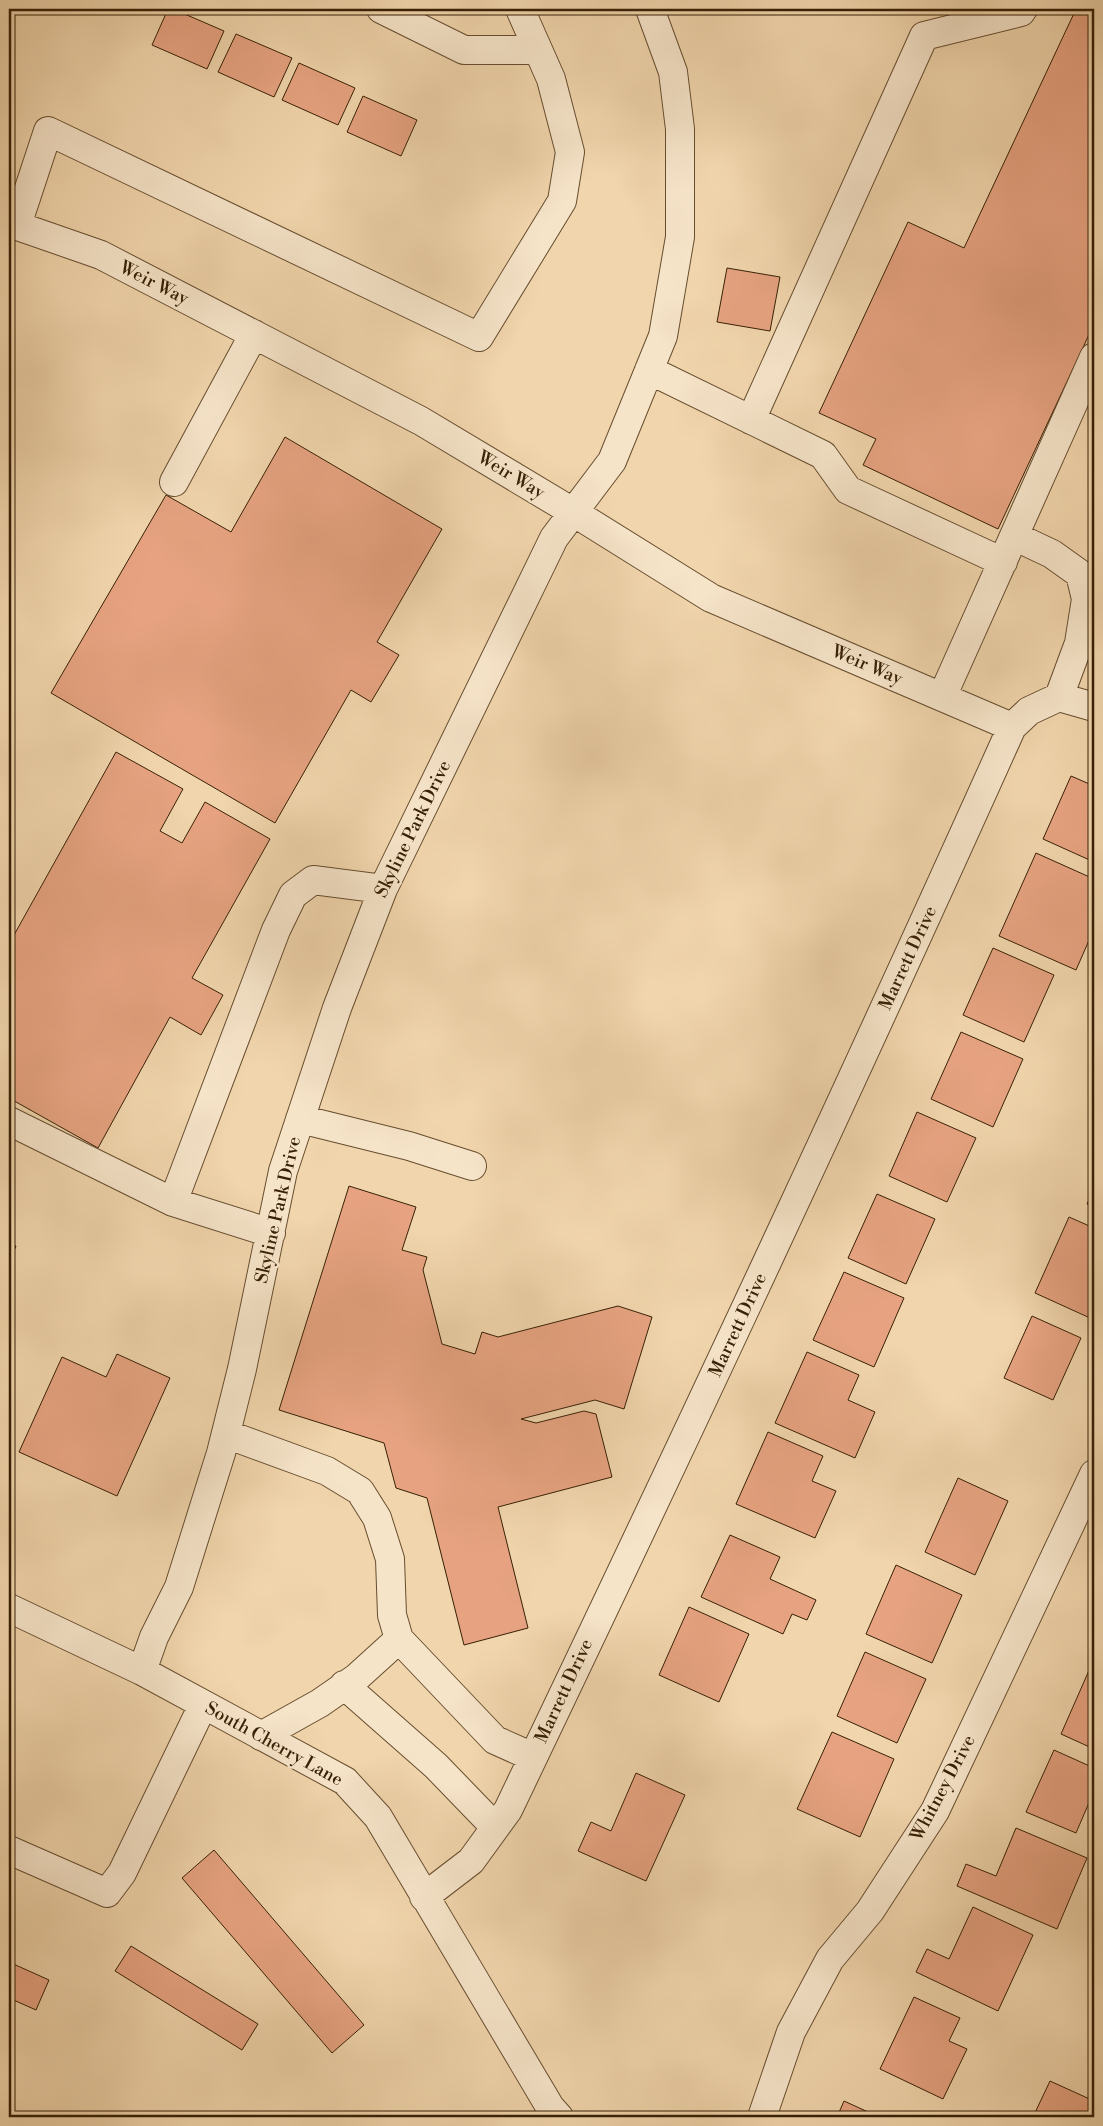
<svg xmlns="http://www.w3.org/2000/svg" width="1103" height="2126" font-family="'Libre Bodoni',serif">
<style>
.building{fill:#e7a381;stroke:#372005}
.lines{fill:none;stroke-linecap:round;stroke-linejoin:round}
.minor-casing{stroke:#664d2f;stroke-width:30}
.minor{stroke:#f6e4c9;stroke-width:28}
.labels{text-anchor:middle;dominant-baseline:central;stroke-width:5;stroke-linejoin:round;paint-order:stroke}
.street-label{font-size:18px;fill:#372005;stroke:#f6e4c9}
</style>
<rect width="100%" height="100%" fill="#f1d5ac"/>
<filter id="stains"><feTurbulence type="fractalNoise" baseFrequency=".004" numOctaves="4"/><feColorMatrix values="0 0 0 0 .2 0 0 0 0 .09 0 0 0 0 .02 0 0 0 .5 -.17"/></filter>
<radialGradient id="worn" r=".72"><stop offset=".6" stop-color="#630" stop-opacity="0"/><stop offset="1" stop-color="#630" stop-opacity=".3"/></radialGradient>
<path class="building" d="M168,9h5l51,22 -17,38 -55,-24z
M1076,9h18v315l-96,205 -135,-64 13,-26 -57,-26 89,-191 56,26z
M236,34l56,24 -18,39 -56,-25z
M299,63l56,25 -17,37 -56,-25z
M363,96l54,24 -16,36 -54,-24z
M727,268l53,9 -10,54 -53,-9z
M285,437l157,92 -65,113 22,13 -28,47 -20,-12 -76,133 -224,-130 115,-198 65,37z
M116,752l67,37 -23,42 22,12 23,-41 65,37 -78,139 31,17 -22,40 -31,-18 -72,131 -89,-50v-154z
M1071,776l23,10v76l-51,-23z
M1036,853l58,26v50l-18,41 -77,-34z
M993,948l61,27 -30,67 -61,-27z
M961,1032l62,27 -30,68 -62,-28z
M917,1112l59,26 -29,64 -58,-26z
M349,1186l67,21 -14,43 25,7 -4,13 19,74 33,10 7,-22 16,5 120,-31 34,11 -28,92 -29,-9 -74,19 15,4 48,-12 12,3 16,63 -114,30 30,121 -64,17 -37,-147 -31,-10 -12,-45 -105,-33z
M1094,1188v19l-7,-3z
M877,1194l58,25 -29,65 -58,-26z
M1069,1217l25,11v80l-4,10 -55,-25z
M9,1243l7,3 -7,17z
M844,1272l60,26 -30,69 -61,-27z
M1032,1316l49,22 -28,62 -49,-22z
M807,1352l52,23 -11,25 27,12 -20,46 -80,-35z
M117,1354l53,24 -53,118 -98,-44 43,-95 44,20z
M768,1432l55,24 -11,25 24,10 -21,47 -79,-34z
M958,1478l50,23 -33,74 -50,-23z
M730,1535l50,22 -10,22 46,21 -9,20 -15,-6 -9,20 -82,-37z
M896,1565l66,30 -30,68 -66,-29z
M689,1607l60,27 -30,68 -60,-27z
M865,1652l61,27 -29,64 -60,-27z
M1094,1659v90l-33,-15z
M832,1732l62,27 -34,78 -63,-28z
M1054,1750l40,18v23l-18,42 -50,-21z
M636,1773l49,22 -39,86 -68,-30 13,-29 20,9z
M1016,1828l71,30 -30,71 -100,-43 9,-22 30,12z
M214,1850l150,175 -32,28 -150,-175z
M973,1907l60,28 -35,76 -82,-39 11,-23 22,10z
M131,1946l127,78 -16,26 -127,-79z
M9,1962l40,18 -13,30 -27,-12z
M914,1997l46,21 -11,23 18,8 -24,50 -63,-30z
M1050,2081l44,20v16h-61z
M844,2101l35,16h-42z"/>
<g class="lines">
<g class="minor-casing">
<path id="minor" d="M381,9l83,41h74
M9,223l92,32 320,166 152,91 138,86 301,129
M17,225l31,-94 431,206 83,-136 8,-49 -19,-73 -31,-70
M649,370l174,85 25,35 155,72
M751,420l173,-384 97,-24 2,-3
M174,482l80,-148
M1014,536l38,18 28,20 6,25 -7,44 -20,54
M942,697l152,-340
M300,1119l109,27 63,20
M9,1121l164,81 98,31
M173,1202l103,-272 17,-35 20,-15 70,9
M226,1434l101,37 33,20 17,27 13,41 2,56 7,24 96,101 38,17
M9,1608l133,63 203,110 33,36 172,290 9,10
M142,1671l12,-34 25,-50 42,-134 21,-84 41,-198 54,-163 46,-119 171,-351 58,-77 51,-125 17,-99v-108l-7,-57 -23,-63
M344,1685l92,81 59,61
M261,1736l59,-33 36,-25 43,-39
M9,1850l98,43 15,-20 81,-168
M424,1897l47,-36 37,-51c172,-359 341,-720 504,-1083l17,-16 30,-14 35,10
M762,2117l29,-85 39,-73 40,-48 65,-100 159,-337"/>
</g>
<use href="#minor" class="minor"/>
</g>
<g class="labels">
<g class="street-label">
<text transform="translate(154 283) rotate(27)">Weir Way</text>
<text transform="translate(511 475) rotate(31)">Weir Way</text>
<text transform="translate(867 665) rotate(23)">Weir Way</text>
<text transform="translate(413 829) rotate(-64)">Skyline Park Drive</text>
<text transform="translate(908 958) rotate(-65)">Marrett Drive</text>
<text transform="translate(278 1210) rotate(-77)">Skyline Park Drive</text>
<text transform="translate(738 1325) rotate(-65)">Marrett Drive</text>
<text transform="translate(564 1691) rotate(-65)">Marrett Drive</text>
<text transform="translate(274 1744) rotate(29)">South Cherry Lane</text>
<text transform="translate(943 1788) rotate(-62)">Whitney Drive</text>
</g>
</g>
<rect width="1103" height="2126" fill="none" stroke="#f1d5ac" stroke-width="30"/>
<rect x="10" y="10" width="1083" height="2106" fill="none" stroke="#372005" stroke-width="2.5"/>
<rect x="15" y="15" width="1073" height="2096" fill="none" stroke="#372005"/>
<rect width="100%" height="100%" filter="url(#stains)"/>
<rect width="100%" height="100%" fill="url(#worn)"/>
</svg>
